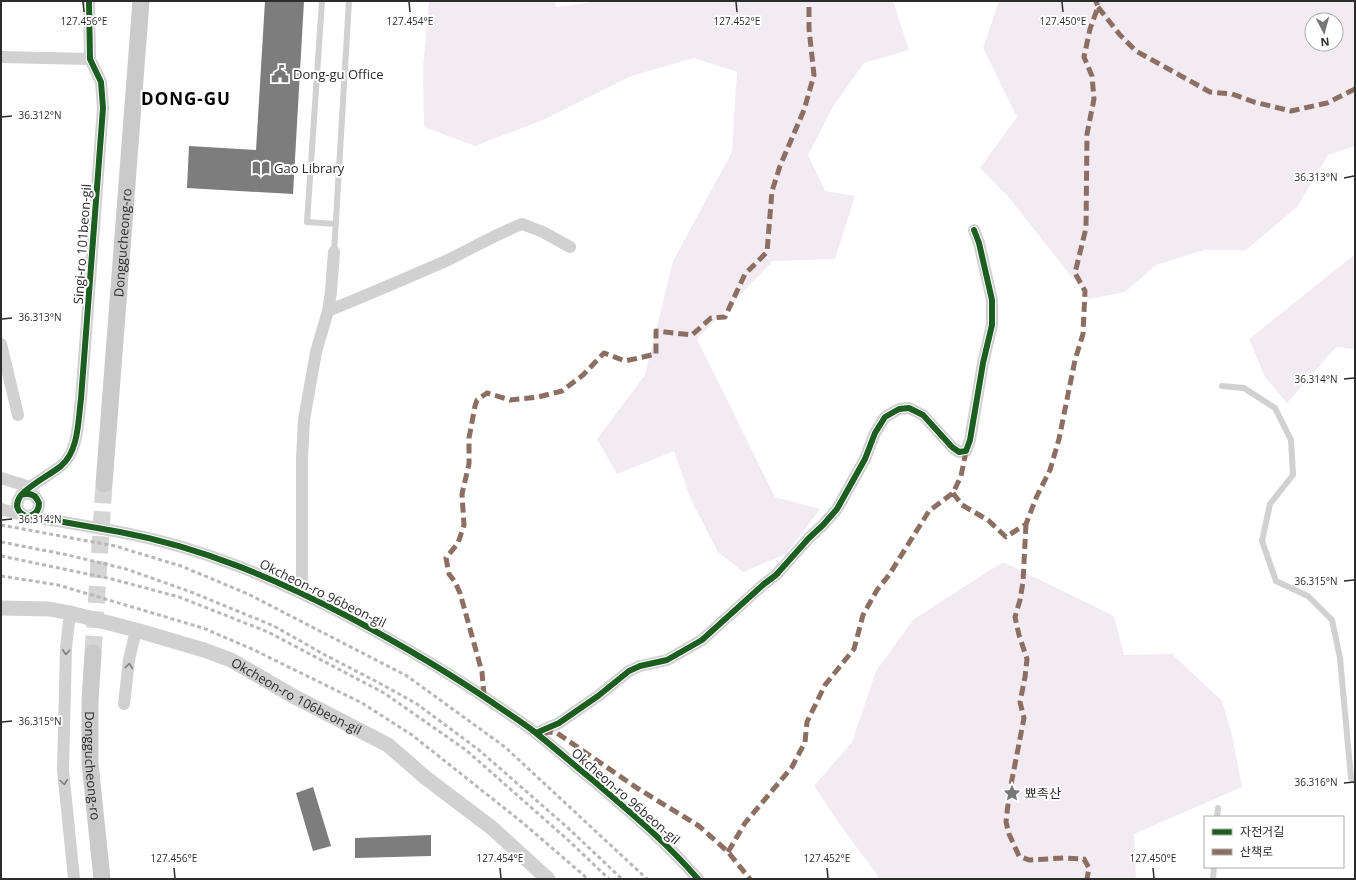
<svg xmlns="http://www.w3.org/2000/svg" width="1356" height="880" font-family="'Open Sans','Noto Sans KR',sans-serif">
<style>
.green{fill:#f2ebf2;fill-rule:evenodd}
.building{fill:#7d7d7d}
.lines{fill:none;stroke-linecap:round;stroke-linejoin:round}
.secondary-tunnel{stroke:#d5d5d5;stroke-width:17;stroke-dasharray:17 8;stroke-linecap:butt}
.service{stroke:#d1d1d1;stroke-width:6}
.minor{stroke:#d1d1d1;stroke-width:12}
.tertiary{stroke:#d1d1d1;stroke-width:15}
.secondary{stroke:#cacaca;stroke-width:17}
.rail{stroke:#b8b8b8;stroke-width:3;stroke-dasharray:4 3;stroke-linecap:butt}
.quiet{stroke:#8d6e63;stroke-width:5;stroke-dasharray:10 5;stroke-linecap:butt}
.cycleway-casing{stroke:#fff;stroke-width:8}
.cycleway{stroke:#1b5e20;stroke-width:6}
.oneway{stroke:#7e7e7e}
.ticks{fill:none;stroke:#2c2c2c;stroke-width:1.5}
.labels{text-anchor:middle;dominant-baseline:central;stroke-width:4;stroke-linejoin:round;paint-order:stroke}
.poi-label{font-size:13px;fill:#2c2c2c;stroke:#fff;text-anchor:start}
.street-label{font-size:13px;fill:#2c2c2c;stroke:#fff}
.district-label{font-size:17px;font-weight:bold;letter-spacing:1px;fill:#000;stroke:#fff}
.ticks-label{font-size:10px;text-anchor:middle;fill:#2c2c2c;stroke:#fff;stroke-width:4;stroke-linejoin:round;paint-order:stroke}
</style>
<rect width="100%" height="100%" fill="#fff"/>
<path class="green" d="M429,1h126l1,6 43,-6h294l16,49 -45,13 -32,45 -24,47 17,36 30,5 -20,63 -62,2 -76,78 78,158 45,12 -34,45 -43,18 -25,-20 -27,-52 -17,-49 -57,23 -20,-35 48,-64 28,-114 59,-109 5,-80 -43,-14 -63,18 -88,44 -68,26 -51,-19 -1,-59z
M999,1h356v145l-27,9 -31,52 -51,43h-42l-48,15 -31,27 -36,7 -78,-99 -31,-32 37,-51 -34,-69zM1312,20h24v24h-24z
M1355,254v95l-19,-2 -49,56 -22,-26 -16,-38z
M1003,562l111,54 10,39 48,-1 50,47 10,34 10,52 -108,47 2,45h-260l2,-3 -35,-47 -29,-43 38,-44 24,-71 38,-52z"/>
<path class="building" d="M265,1h39l-11,193 -106,-6 2,-42 67,4z
M313,787l18,59 -18,5 -17,-58z
M431,835v21l-76,2v-20z"/>
<g class="lines">
<path class="secondary-tunnel" d="M93,653l11,-169"/>
<path class="service" d="M322,1l-15,221 29,2
M334,252l15,-251
M1222,386l22,2 31,20 16,32 2,35 -23,29 -8,37 14,40 32,15 24,24 8,38 11,120 4,3
M1217,817l1,-9
M1213,879l1,-12"/>
<path class="minor" d="M1,57l89,2
M328,311c41,-17 82,-34 122,-52 24,-12 47,-25 72,-35l21,8 27,15
M1,344l17,71
M1,478l29,9
M21,495c12,-12 27,-19 40,-29 18,-15 17,-46 20,-67l22,-291 -2,-26 -11,-23 -1,-58
M1,509l22,6
M28,516c7,-1 11,-5 11,-13 -3,-8 -9,-11 -18,-8 -4,6 -6,13 0,18 5,5 23,6 31,7 23,4 45,8 68,12 80,15 154,46 227,84 51,27 101,56 149,89 13,9 27,18 40,28 20,16 39,33 59,49 36,31 72,61 103,97
M302,592v-133l2,-39 12,-68 12,-41 3,-19 3,-40
M70,613l-4,35 -3,122 11,109
M124,704l5,-44 7,-30
M536,733l23,-10 39,-27 31,-25 11,-5 27,-6 35,-20 62,-56 12,-9 33,-37 14,-13 14,-16 28,-50 10,-26 10,-16 14,-8 10,-1 14,7 29,32 7,5 7,-1 4,-11 13,-77 9,-38v-25l-13,-57 -5,-13"/>
<path class="tertiary" id="s1" d="M1,608l48,1 21,4 66,17 68,20 27,10 62,36 95,49 38,33 66,50 56,51"/>
<g class="secondary">
<path id="s2" d="M104,484l37,-483"/>
<path id="s3" d="M93,653l-3,48v62l12,116"/>
</g>
<path class="rail" d="M1,525l114,21 66,20 67,28 159,82 98,71 142,132
M1,542l67,13 58,14 65,23 83,34 51,29 58,30 34,19 62,46 89,78 54,51
M1,556l111,23 67,18 89,35 116,61 82,57 102,90 41,39
M1,576l57,9 145,43 49,21 110,54 50,32 111,88 65,56"/>
<path class="quiet" d="M1098,7l22,28 16,16 74,41 22,2 22,8 37,9 36,-8 28,-14
M953,493l9,12 26,15 18,17 20,-13 10,-26 14,-28 9,-31 16,-79 8,-26 2,-43 -10,-18 11,-45 1,-94 7,-35 -2,-23 -8,-19 6,-28 8,-22 -2,-6
M1026,524l-3,58 -3,18 -5,17 4,18 8,24 -2,18 -5,25 4,16 -15,77 -3,27 3,12 10,22 10,4 35,-2 20,1 5,9 -2,11
M484,696l-2,-24 -22,-79 -5,-11 -6,-8 -3,-16 12,-15 6,-18 -2,-31 7,-30v-26l6,-32 2,-6 10,-7 23,7 28,-3 24,-6 21,-16 21,-22 21,8 31,-7v-23l36,4 19,-17 14,-1 20,-43 22,-22 5,-61 8,-25 24,-56 10,-35 -5,-46v-28
M543,734l6,-2 8,1 80,55 62,38 29,26 22,27
M728,852l17,-29 47,-56 13,-25 2,-20 18,-37 29,-36 9,-34 14,-25 12,-15 40,-64 24,-18 8,-17 5,-25"/>
<g class="cycleway-casing">
<path id="cycleway" d="M21,495c12,-12 27,-19 40,-29 18,-15 17,-46 20,-67l22,-291 -2,-26 -11,-23 -1,-58
M28,516c7,-1 11,-5 11,-13 -3,-8 -9,-11 -18,-8 -4,6 -6,13 0,18 5,5 23,6 31,7 23,4 45,8 68,12 80,15 154,46 227,84 51,27 101,56 149,89 13,9 27,18 40,28 20,16 39,33 59,49 36,31 72,61 103,97
M536,733l23,-10 39,-27 31,-25 11,-5 27,-6 35,-20 62,-56 12,-9 33,-37 14,-13 14,-16 28,-50 10,-26 10,-16 14,-8 10,-1 14,7 29,32 7,5 7,-1 4,-11 13,-77 9,-38v-25l-13,-57 -5,-13"/>
</g>
<use href="#cycleway" class="cycleway"/>
</g>
<defs><path id="oneway-chevron" d="M-2-3.5L2.5 0L-2 3.5" fill="none" stroke-width="1.6" stroke-linecap="round" stroke-linejoin="round"/></defs>
<g class="oneway">
<use href="#oneway-chevron" transform="translate(66 652) rotate(93)"/>
<use href="#oneway-chevron" transform="translate(129 666) rotate(-83)"/>
<use href="#oneway-chevron" transform="translate(64 782) rotate(83)"/>
</g>
<path class="ticks" d="M83,2l1,10M409,2l1,10M736,2l1,10M1062,2l1,10M2,117l10,-1M1344,178l10,-2M2,319l10,-1M1344,379l10,-1M2,520l10,-1M1344,581l10,-1M2,722l10,-1M1344,783l10,-1M174,868l1,10M500,868l1,10M827,868l1,10M1153,868l1,10"/>
<defs>
<g id="civic-bare" transform="scale(1.38)"><path d="M-.6-6.5H3V-4.5H.6V-3L4-1V1h2V6H-6V1h2V-1L-.6-3ZM-1.2 2.5V6h2.4V2.5Z" fill="#767676" stroke="#fff" stroke-width="2.5" paint-order="stroke"/></g>
<g id="library-bare" transform="scale(1.38)"><path d="M-6-4Q-3-5.5-.7-3.5V5Q-3 3-6 4ZM6-4Q3-5.5 .7-3.5V5Q3 3 6 4Z" fill="#767676" stroke="#fff" stroke-width="2.5" paint-order="stroke"/></g>
<g id="sight-bare" transform="scale(1.38)"><path d="M0-6L1.8-2.2L6-1.7L2.9 1.2L3.7 5.4L0 3.3L-3.7 5.4L-2.9 1.2L-6-1.7L-1.8-2.2Z" fill="#767676" stroke="#fff" stroke-width="2.5" paint-order="stroke"/></g>
</defs>
<g fill-rule="evenodd">
<use href="#civic-bare" x="280" y="74"/>
<use href="#library-bare" x="261" y="168"/>
<use href="#sight-bare" x="1012" y="793"/>
</g>
<g class="labels">
<g class="poi-label">
<text x="293" y="74">Dong-gu Office</text>
<text x="274" y="168">Gao Library</text>
<text x="1025" y="793">뾰족산</text>
</g>
<g class="street-label">
<text stroke="none"><textPath href="#s2" startOffset="242">Donggucheong-ro</textPath></text>
<text transform="translate(82 244) rotate(-86)">Singi-ro 101beon-gil</text>
<text transform="translate(323 593) rotate(26)">Okcheon-ro 96beon-gil</text>
<text stroke="none"><textPath href="#s1" startOffset="312">Okcheon-ro 106beon-gil</textPath></text>
<text stroke="none"><textPath href="#s3" startOffset="113">Donggucheong-ro</textPath></text>
<text transform="translate(626 796) rotate(41)">Okcheon-ro 96beon-gil</text>
</g>
<g class="district-label">
<text x="186" y="98">DONG-GU</text>
</g>
</g>
<g class="ticks-label">
<text x="84" y="25">127.456°E</text>
<text x="410" y="25">127.454°E</text>
<text x="737" y="25">127.452°E</text>
<text x="1063" y="25">127.450°E</text>
<text x="40" y="119">36.312°N</text>
<text x="1316" y="181">36.313°N</text>
<text x="40" y="321">36.313°N</text>
<text x="1316" y="383">36.314°N</text>
<text x="40" y="523">36.314°N</text>
<text x="1316" y="585">36.315°N</text>
<text x="40" y="725">36.315°N</text>
<text x="1316" y="786">36.316°N</text>
<text x="174" y="862">127.456°E</text>
<text x="500" y="862">127.454°E</text>
<text x="827" y="862">127.452°E</text>
<text x="1153" y="862">127.450°E</text>
</g>
<rect width="1356" height="880" fill="none" stroke="#2c2c2c" stroke-width="4"/>
<rect x="1204" y="816" width="140" height="52" fill="#ffffff" stroke="#ababab"/>
<rect x="1212" y="829" width="20" height="6" fill="#1b5e20" stroke="#ababab"/>
<text x="1240" y="836" font-size="12" fill="#2c2c2c">자전거길</text>
<rect x="1212" y="849" width="20" height="6" fill="#8d6e63" stroke="#ababab"/>
<text x="1240" y="856" font-size="12" fill="#2c2c2c">산책로</text>
<g transform="translate(1324 32) rotate(174)"><circle r="19" fill="#ffffff" stroke="#ababab"/>
<path d="M0-3L7 15L0 10L-7 15Z" fill="#767676"/>
<text y="-6" font-size="11" font-weight="bold" text-anchor="middle" fill="#2c2c2c">N</text>
</g>
</svg>
